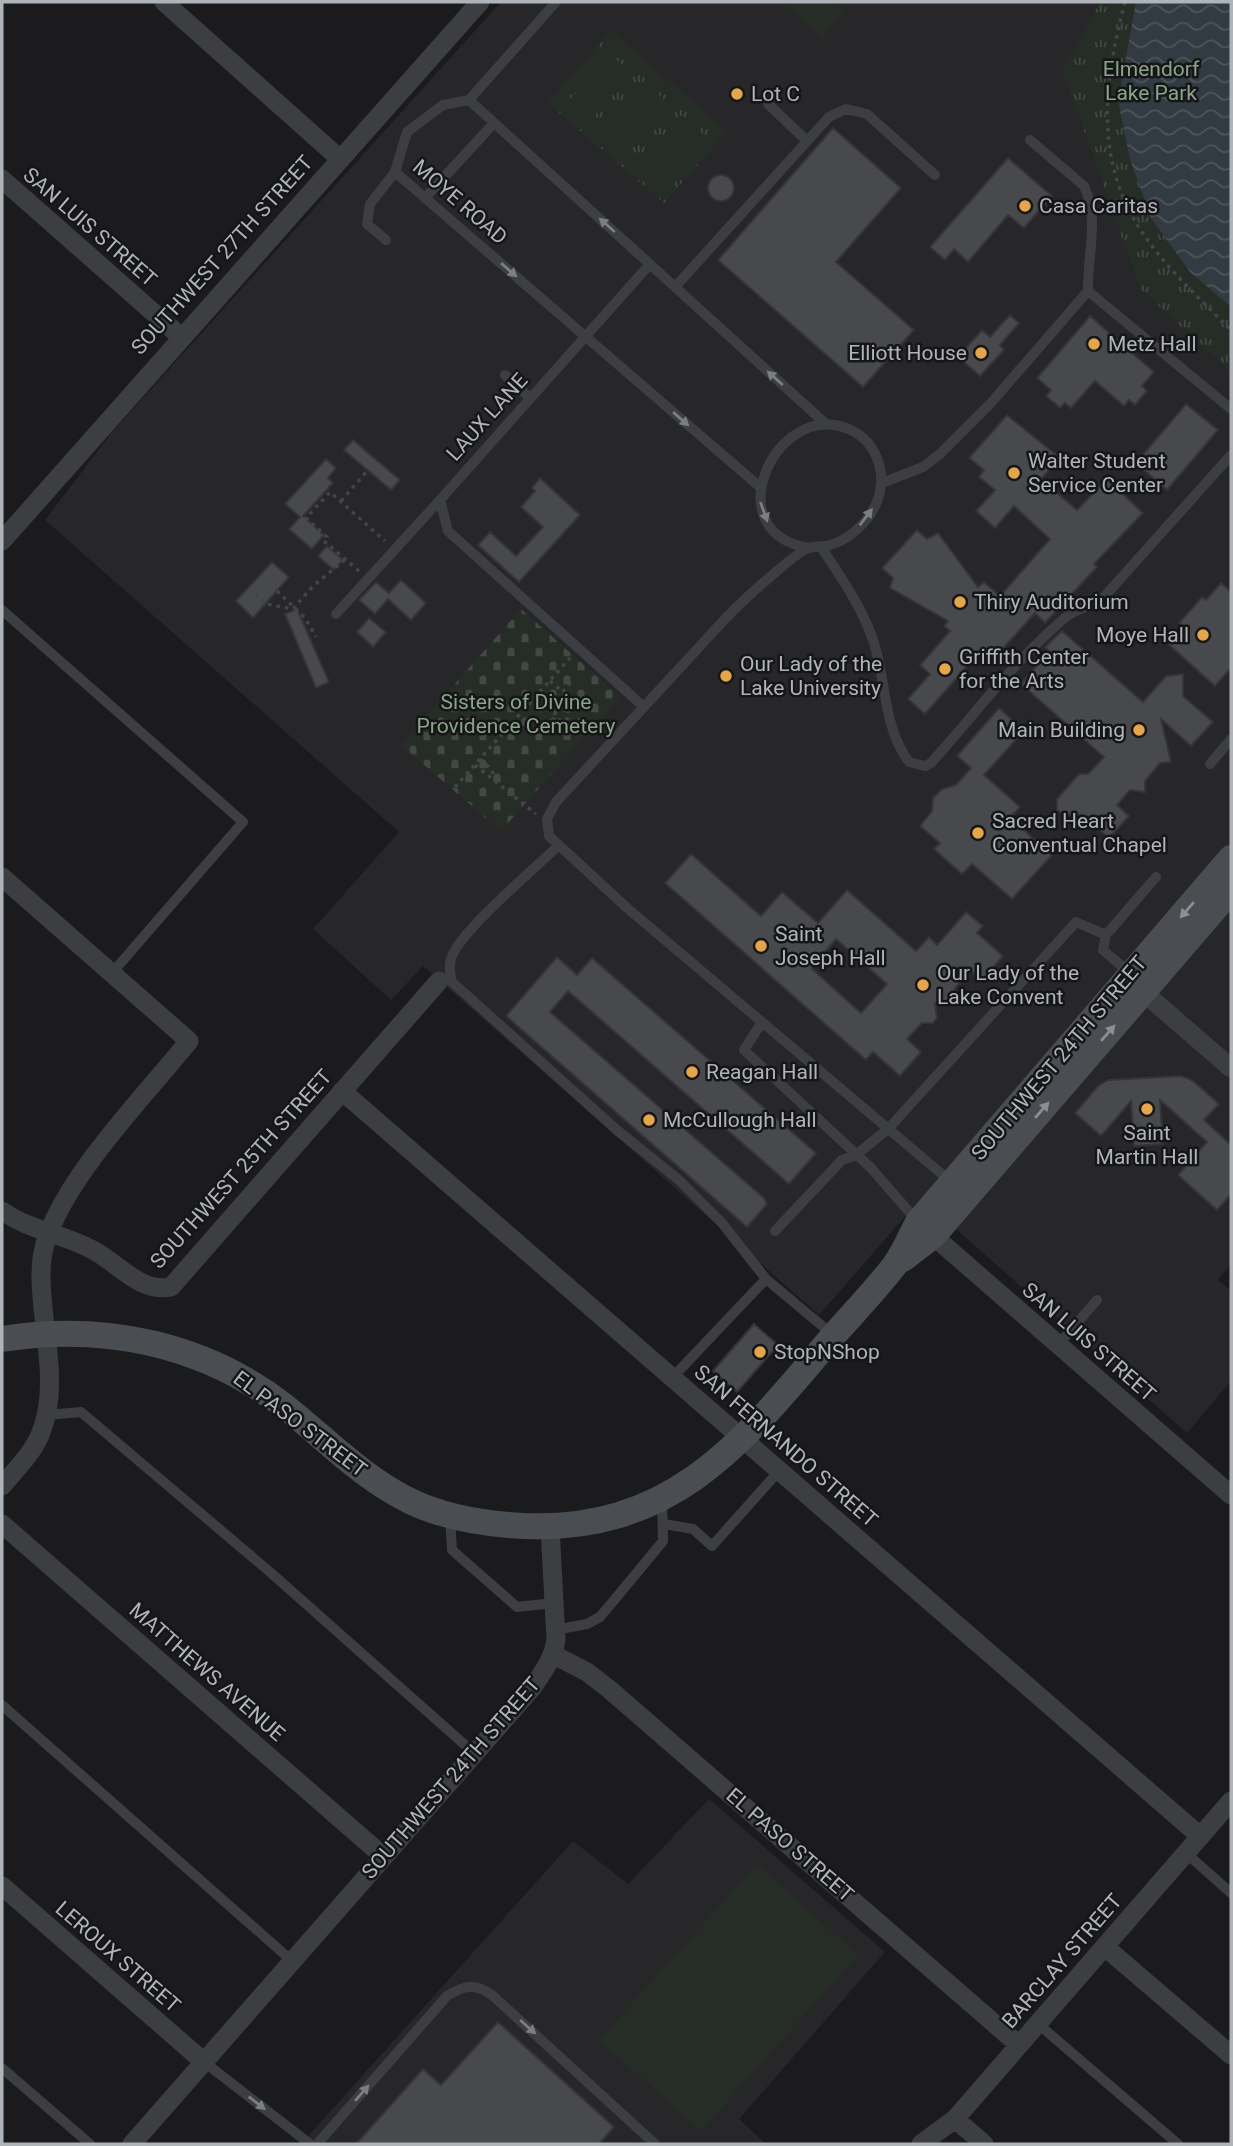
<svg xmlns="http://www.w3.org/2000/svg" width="1233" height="2146" font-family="Roboto,sans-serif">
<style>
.built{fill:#27272a}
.grass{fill:url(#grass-tufts)}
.cemetery{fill:url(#cemetery-stones)}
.pitch{fill:#252d26}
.water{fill:url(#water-waves)}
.building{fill:#48494d;stroke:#353539;stroke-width:2;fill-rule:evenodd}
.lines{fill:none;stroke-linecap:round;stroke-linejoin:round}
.path{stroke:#424549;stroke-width:3.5;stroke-dasharray:3.5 5;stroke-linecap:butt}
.service{stroke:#3c3e42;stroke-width:10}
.minor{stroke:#3c3e42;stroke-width:19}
.secondary{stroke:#4a4d52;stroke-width:26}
.oneway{fill:#7b7f85}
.oneway2{fill:#8c9096}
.poi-dot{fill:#e5a64b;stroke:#161618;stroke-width:2.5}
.labels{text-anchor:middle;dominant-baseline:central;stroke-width:5;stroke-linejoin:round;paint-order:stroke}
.park-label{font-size:21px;fill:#88a588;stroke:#161618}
.poi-label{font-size:21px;fill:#afb4bb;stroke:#161618;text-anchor:start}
.street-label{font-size:21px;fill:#afb4bb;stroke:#161618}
</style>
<defs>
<pattern id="grass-tufts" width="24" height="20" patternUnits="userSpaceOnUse" patternTransform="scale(1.75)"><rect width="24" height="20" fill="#252d26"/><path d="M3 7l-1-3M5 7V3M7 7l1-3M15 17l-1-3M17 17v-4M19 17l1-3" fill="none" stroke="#424944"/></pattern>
<pattern id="cemetery-stones" width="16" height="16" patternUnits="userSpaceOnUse" patternTransform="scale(1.75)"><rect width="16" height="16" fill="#252d26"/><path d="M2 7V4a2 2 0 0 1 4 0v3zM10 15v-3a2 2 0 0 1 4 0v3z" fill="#424944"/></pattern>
<pattern id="water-waves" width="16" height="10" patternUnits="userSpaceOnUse" patternTransform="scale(1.75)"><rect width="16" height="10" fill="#323b41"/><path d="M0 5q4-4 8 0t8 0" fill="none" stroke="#4d555a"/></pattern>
</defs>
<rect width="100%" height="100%" fill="#1b1b1d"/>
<path class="built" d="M501,2h599l-38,68 78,219 91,84v891l-13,16 13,11v90l-44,52 -266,-235 -102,117 -396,-349 -32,34 -78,-71 86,-97 -354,-312 68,-89z
M709,1799l176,153 -146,167 27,25h-465l272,-303 55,43z"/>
<path class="grass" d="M1100,2h131v371l-91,-84 -78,-219z
M611,31l116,100 -63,72 -116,-100z"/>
<path class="cemetery" d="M521,609l99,88 -119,134 -100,-86z"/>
<path class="pitch" d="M781,2h53l11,9 -23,27z
M610,54l22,19 -40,46 -22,-19z
M646,84l22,19 -40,46 -22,-19z
M681,115l22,19 -40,46 -22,-18z
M757,1864l101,91 -157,176 -102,-91z"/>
<path class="water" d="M1136,2h95v305l-41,-35 -39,-54 -21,-59 -12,-58z"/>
<path class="building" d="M833,128l68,60 -65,74 78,68 -51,57 -145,-127z
M1008,158l44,38 -28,32 -16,-13 -40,47 -14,-13 -9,11 -15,-13z
M708 188a13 13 0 1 1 26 0a13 13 0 1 1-26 0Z
M1010,315l9,8 -19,22 4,5 -24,26 -22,-19 24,-27 8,7z
M1090,316l64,56 -12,14 5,5 -12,14 -6,-5 -5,6 -29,-25 -24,27 -6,-5 -5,5 -14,-12 5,-6 -14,-12z
M1186,404l32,26 -51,60 -31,-27z
M1007,415l53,43 -19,21 36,31 30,-31 36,34 -49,51 3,3 -52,56 -10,-10 -47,52 -11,-10 -52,59 -17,-15 22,-25 -10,-9 30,-34 -6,-5 4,-5 -58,-33 3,-10 -11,-10 35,-38 10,9 11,-6 40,54 6,-5 16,14 50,-57 -36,-33 -19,22 -19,-17 19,-21 -16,-13 5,-7 -15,-12z
M353,440l47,40 -9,10 -47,-40z
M326,459l10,9 -8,10 5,5 -30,33 21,19 -12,14 -23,-20 11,-12 -15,-13z
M540,478l40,37 -61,67 -41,-37 12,-13 26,24 27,-29 -22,-20 14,-16 -3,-3z
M327,546l16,14 -9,10 -16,-14z
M272,562l17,15 -36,41 -17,-17z
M401,580l25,23 -15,17 -23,-21 -13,15 -16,-14 17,-18 13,11z
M1221,583l10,9v76l-16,18 -47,-42 15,-18 -4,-3 23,-26 4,3z
M297,609l32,73 -13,6 -31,-74z
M369,618l17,14 -13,15 -16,-15z
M1062,631l81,71 23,-26 17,-2v22l30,26 -22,24 -30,-27 10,43 -11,1 -15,18v11l-15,-2 -13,15 12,11 -20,22 -27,-23h-18l-7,-5v-11l22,-25h9l16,-17 -83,-73 28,-33 -4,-4z
M999,708l25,23 -40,44 36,32 -10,11 42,37 -40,44 -40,-35 -10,10 -28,-25 6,-6 -20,-17 12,-15 1,-13 9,-9 14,-4 15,-17 -14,-12z
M691,854l70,62 21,-24 36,31 29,-33 69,61 13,-14 8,8 29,-33 17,14 -6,7 26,23 -21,24 -11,-9 -16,17 1,12 -21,3 2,15 -4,5h-11l-15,16 14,13 -21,24 -27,-24 -7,8 -201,-177zM836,939l51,45 -26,29 -50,-45z
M557,957l20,18 15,-17 224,195 -27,31 -221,-193 -18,21 214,186 3,6 -20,23 -241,-211z
M1181,1076l11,4 27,24 -15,16 27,25v49l-14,16 -39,-35 29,-33 -47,-42 3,44 -29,2 -3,-45 -30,35 -26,-23 23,-27 10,-6z
M754,1324l24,21 -41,47 -24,-21z
M498,2022l116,105 -15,17h-243l67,-75 18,16z"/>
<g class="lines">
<path class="path" d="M1125,2c-21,80 -32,160 19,233 24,35 57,65 87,95
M341,501l27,-31
M359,571l-35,-30 3,-4 -21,-19 24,-26 55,49
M277,591l28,27 11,19
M255,594l11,10 27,5 20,-23 33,-27
M550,681l13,11 8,-10
M562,707l1,-15
M555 714a7 7 0 1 1 14 0a7 7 0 1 1-14 0Z
M480,759l12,11 2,7
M475,765l61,49
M455,787l115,-129"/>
<path class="service" d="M469,100l-26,5 -36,27 -12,40 365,315
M469,100l357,324
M469,100l87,-98
M768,104l39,37
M1030,140l54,46c16,32 3,70 4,105
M425,198l69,-75
M386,240l-19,-16 3,-20 25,-32
M675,287l154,-170 17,-8 21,5 68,61
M505,375l25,23
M882,483l41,-16 17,-13 50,-50 98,-113 143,118
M821,547c19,29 39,57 51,90 15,41 10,89 37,125l16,4 6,-3c44,-49 85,-104 135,-146 10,-8 26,-11 38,-20l127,-142
M809,548c-93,-15 -35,-143 34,-121 33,10 46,46 33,77 -8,18 -27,36 -46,41 -7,2 -15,1 -21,3 -11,3 -36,27 -46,35 -31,26 -57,57 -85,87 -41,44 -81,88 -122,132l-9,17 2,17 77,71 324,274
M2,610l241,212 -131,151
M336,614l104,-114
M644,707l-196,-176 -8,-31 210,-236
M1210,764l21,-25
M558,846c-24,23 -96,84 -106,110 -4,9 -2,18 0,26l166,149 61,49 43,43 44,56
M1131,974l-28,-24 3,-15 50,-58
M762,1022l-18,28 127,118 47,54
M775,1231l67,-71 14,-5 32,-26 188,-207 30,13
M1058,1345l39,-45
M672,1378l94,-99 67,56
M46,1415l35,-3 189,160 204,181
M450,1516l2,34 65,57 37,-4
M664,1524l29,5 19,17 67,-75
M555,1630l32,-6 13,-7 45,-54 18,-22 -1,-43
M2,1705l290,256
M1186,1853l45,40
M1037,2023l141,121
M204,2062l106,82
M2,2068l88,76
M317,2144l130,-148c18,-11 27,-13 45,-1l163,149"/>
<path class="minor" d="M164,2l175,156
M2,179l178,157
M2,541l478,-539
M2,877l187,164c-45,56 -125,137 -144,203 -6,21 -4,43 -2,64 4,41 14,87 -3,127 -8,19 -25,35 -38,51
M1134,984l97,84
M342,1091l858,745
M2,1211c27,19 61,23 89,38 28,14 48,44 80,38l268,-306
M923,1227l308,268
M2,1524l381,332
M554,1655l33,17 22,17 410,356
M2,1886l202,176
M1105,1947l126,108
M955,2119l29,25
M132,2144l400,-456c11,-16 21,-29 24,-48l-6,-113
M921,2144l34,-25 276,-318"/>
<path class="secondary" d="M903,1259l30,-23 298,-346
M2,1339c100,-16 200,4 281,66 42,33 78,72 127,96 35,17 75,23 113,25 144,6 213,-75 299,-177 23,-28 50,-54 72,-83 10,-13 16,-29 24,-44l313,-364"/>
</g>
<defs><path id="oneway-solid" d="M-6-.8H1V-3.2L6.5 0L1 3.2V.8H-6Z" transform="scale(1.75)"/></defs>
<g class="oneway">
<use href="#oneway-solid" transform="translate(607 225) rotate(-138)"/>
<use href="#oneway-solid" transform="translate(509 270) rotate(41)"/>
<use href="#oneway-solid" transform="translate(775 378) rotate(-138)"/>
<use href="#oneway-solid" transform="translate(681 419) rotate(41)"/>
<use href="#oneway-solid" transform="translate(764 512) rotate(70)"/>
<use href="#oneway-solid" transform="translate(866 517) rotate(-53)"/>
<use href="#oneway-solid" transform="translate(528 2027) rotate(42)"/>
<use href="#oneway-solid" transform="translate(362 2093) rotate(-49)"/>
<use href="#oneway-solid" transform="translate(257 2103) rotate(38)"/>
</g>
<g class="oneway2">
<use href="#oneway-solid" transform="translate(1187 910) rotate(131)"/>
<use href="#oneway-solid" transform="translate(1108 1033) rotate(-49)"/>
<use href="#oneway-solid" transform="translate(1042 1110) rotate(-49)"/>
</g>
<g class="poi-dot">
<circle cx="737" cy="94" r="7"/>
<circle cx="1025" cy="206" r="7"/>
<circle cx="1094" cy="344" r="7"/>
<circle cx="981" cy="353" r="7"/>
<circle cx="1014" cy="473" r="7"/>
<circle cx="960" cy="602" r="7"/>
<circle cx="1203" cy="635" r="7"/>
<circle cx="945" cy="669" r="7"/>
<circle cx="726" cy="676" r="7"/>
<circle cx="1139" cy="730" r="7"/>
<circle cx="978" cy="833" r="7"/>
<circle cx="761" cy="946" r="7"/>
<circle cx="923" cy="985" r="7"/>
<circle cx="692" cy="1072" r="7"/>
<circle cx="1147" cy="1109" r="7"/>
<circle cx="649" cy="1120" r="7"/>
<circle cx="760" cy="1352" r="7"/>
</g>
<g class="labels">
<g class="park-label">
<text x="1151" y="69">Elmendorf<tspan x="1151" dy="24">Lake Park</tspan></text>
<text x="516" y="702">Sisters of Divine<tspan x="516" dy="24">Providence Cemetery</tspan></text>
</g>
<g class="poi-label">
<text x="751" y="94">Lot C</text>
<text x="1039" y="206">Casa Caritas</text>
<text x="1108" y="344">Metz Hall</text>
<text x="967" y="353" text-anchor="end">Elliott House</text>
<text x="1028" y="461">Walter Student<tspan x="1028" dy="24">Service Center</tspan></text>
<text x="974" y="602">Thiry Auditorium</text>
<text x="1189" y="635" text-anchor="end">Moye Hall</text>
<text x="959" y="657">Griffith Center<tspan x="959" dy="24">for the Arts</tspan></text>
<text x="740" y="664">Our Lady of the<tspan x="740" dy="24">Lake University</tspan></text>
<text x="1125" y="730" text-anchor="end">Main Building</text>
<text x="992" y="821">Sacred Heart<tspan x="992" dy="24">Conventual Chapel</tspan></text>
<text x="775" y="934">Saint<tspan x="775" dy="24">Joseph Hall</tspan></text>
<text x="937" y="973">Our Lady of the<tspan x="937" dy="24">Lake Convent</tspan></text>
<text x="706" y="1072">Reagan Hall</text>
<text x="663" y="1120">McCullough Hall</text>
<text x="1147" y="1133" text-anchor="middle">Saint<tspan x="1147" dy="24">Martin Hall</tspan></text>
<text x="774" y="1352">StopNShop</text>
</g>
<g class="street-label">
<text transform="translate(460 202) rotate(41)">MOYE ROAD</text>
<text transform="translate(90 227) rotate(41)">SAN LUIS STREET</text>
<text transform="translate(222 255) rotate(-48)">SOUTHWEST 27TH STREET</text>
<text transform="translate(487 417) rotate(-48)">LAUX LANE</text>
<text transform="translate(1059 1058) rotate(-50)">SOUTHWEST 24TH STREET</text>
<text transform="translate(241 1169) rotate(-48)">SOUTHWEST 25TH STREET</text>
<text transform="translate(1089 1342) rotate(41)">SAN LUIS STREET</text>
<text transform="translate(300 1424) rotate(37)">EL PASO STREET</text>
<text transform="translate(786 1446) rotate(41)">SAN FERNANDO STREET</text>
<text transform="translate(207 1672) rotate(41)">MATTHEWS AVENUE</text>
<text transform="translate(451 1778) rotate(-49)">SOUTHWEST 24TH STREET</text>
<text transform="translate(790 1845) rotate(41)">EL PASO STREET</text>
<text transform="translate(118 1957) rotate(41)">LEROUX STREET</text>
<text transform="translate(1062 1961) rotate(-49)">BARCLAY STREET</text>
</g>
</g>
<rect width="1233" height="2146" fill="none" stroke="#afb4bb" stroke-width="7"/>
</svg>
